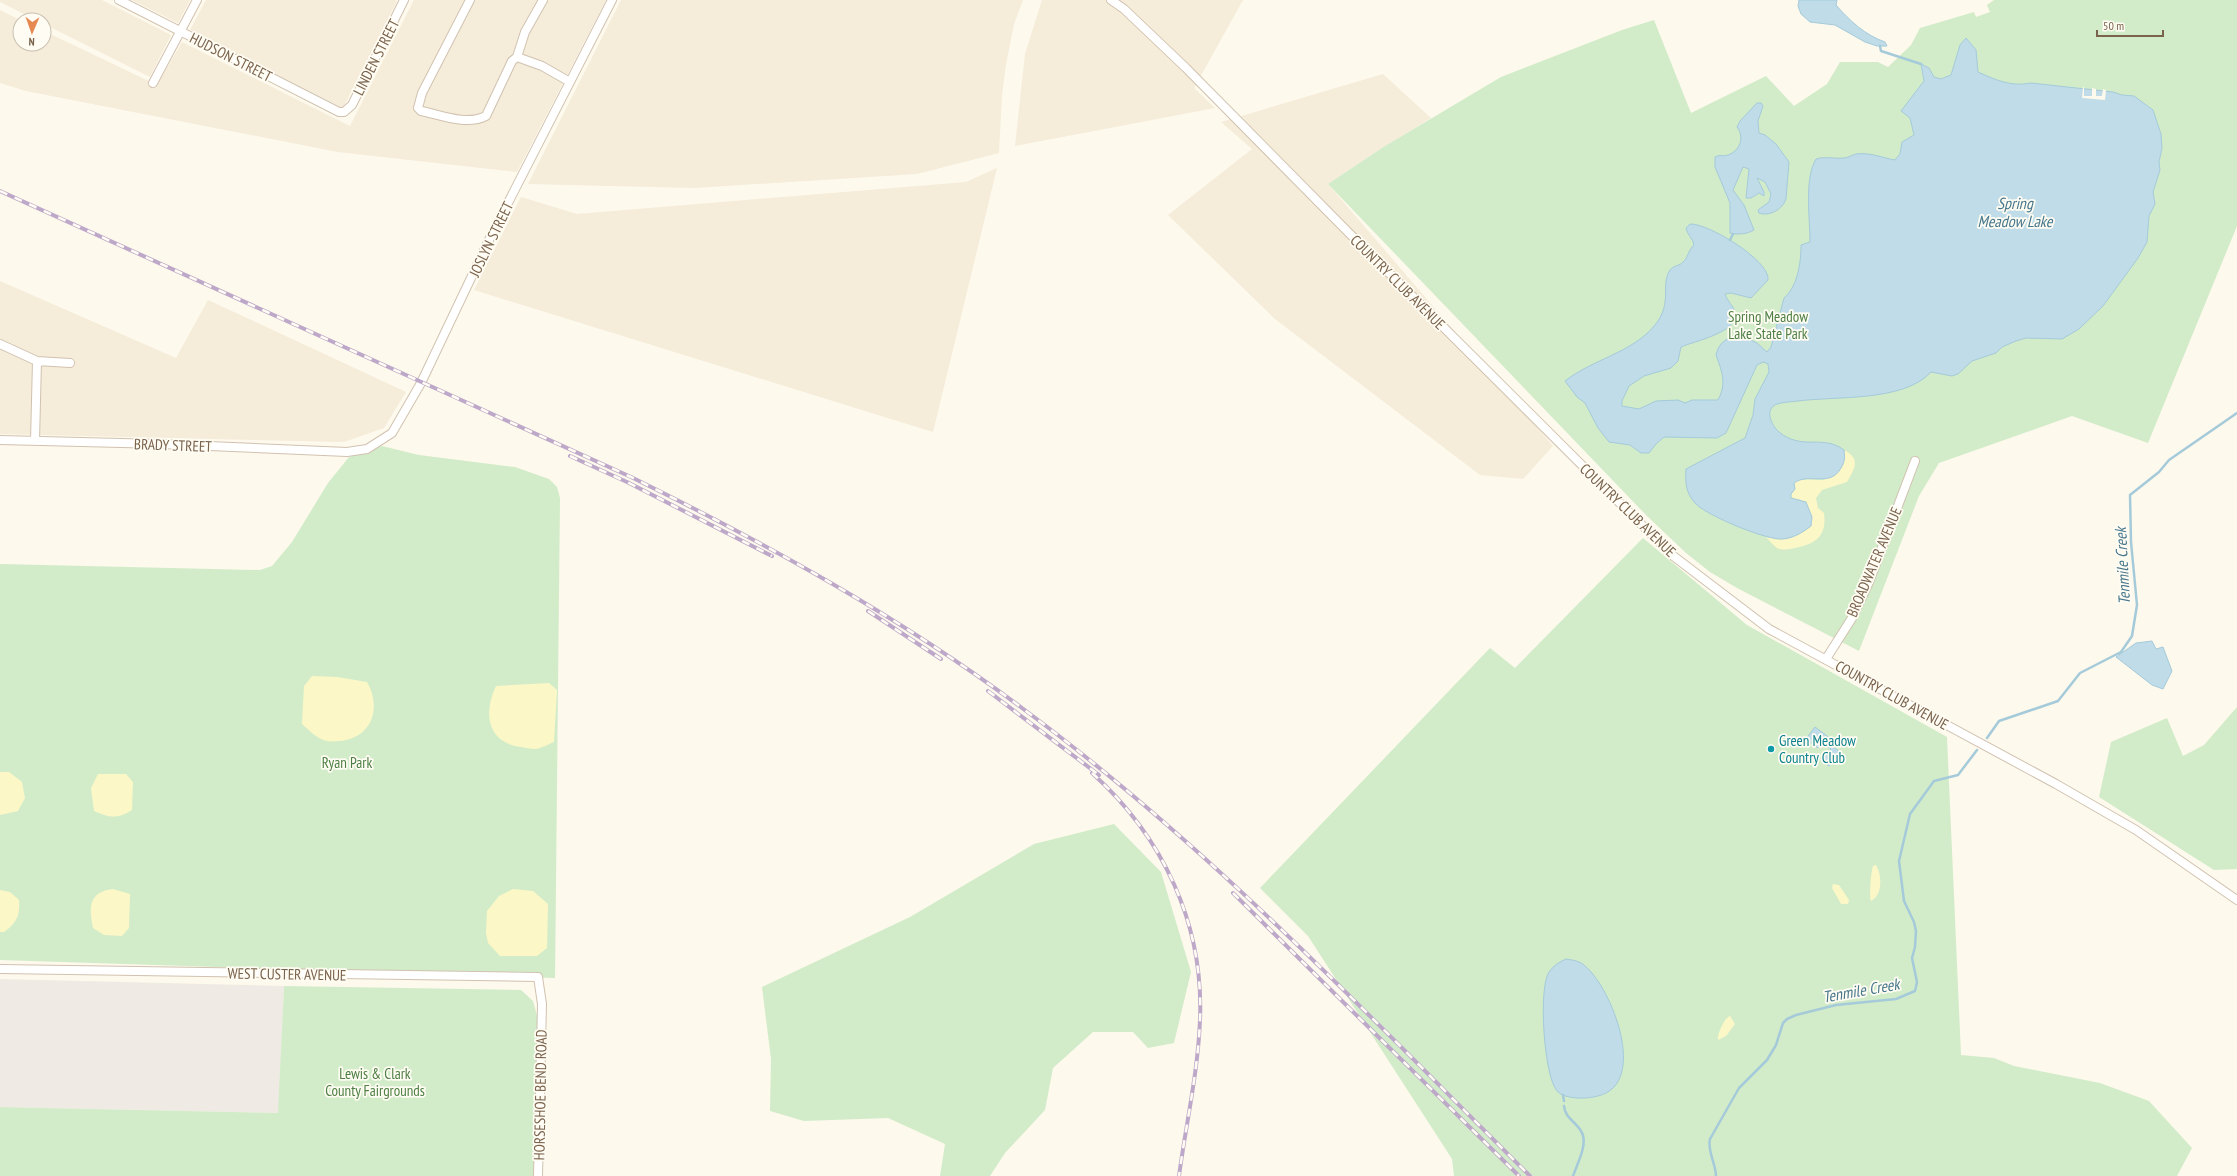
<svg xmlns="http://www.w3.org/2000/svg" width="2237" height="1176" font-family="'PT Sans Narrow',sans-serif">
<style>
.residential{fill:#f5ecda}
.industrial{fill:#efebe4}
.green{fill:#d2ecc9}
.sand{fill:#fcf7c7}
.water{fill:#bfdce8;stroke:#a5cada}
.pier{fill:#fdf9ec}
.lines{fill:none;stroke-linecap:round;stroke-linejoin:round}
.stream{stroke:#a5cada;stroke-width:2.5}
.minor-casing{stroke:#d1c2b0;stroke-width:10}
.minor{stroke:#fff;stroke-width:8}
.rail-casing{stroke:#bea8c9;stroke-width:4}
.rail{stroke:#fffcf3;stroke-width:2.5;stroke-dasharray:8;stroke-linecap:butt}
.culture-dot{fill:#0f9aa8;stroke:#fffcf3;stroke-width:1.5}
.labels{text-anchor:middle;dominant-baseline:central;stroke-width:3.5;stroke-linejoin:round;paint-order:stroke}
.street-label{font-size:15px;fill:#7a634d;stroke:#fffcf3}
.park-label{font-size:15px;fill:#4d7f44;stroke:#fffcf3}
.culture-label{font-size:15px;fill:#0d838f;stroke:#fffcf3;text-anchor:start}
.water-label{font-size:16px;font-style:italic;fill:#46778c;stroke:#fffcf3}
</style>
<rect width="100%" height="100%" fill="#fdf9ec"/>
<path class="residential" d="M0,0h102l69,35 -21,42 -106,-53v-4h-8l-36,-18z
M132,0h58l-12,23z
M206,0h189l2,1 -54,107 -153,-78z
M414,0h192l-89,172 -179,-20 -312,-61 -26,-8v-73l20,10v24h24v-13l113,54 25,-43 168,84z
M621,0h402l-9,24 -8,40 -4,31 -3,58 -82,21 -223,14 -166,-4z
M1042,0h201l-49,88 21,20 -200,38 10,-92z
M1383,74l48,44 -46,28 -57,38 225,262 -30,33 -43,-4 -205,-156 -107,-104 84,-66 -31,-27z
M997,168l-64,264 -459,-142 47,-93 56,17 389,-32z
M0,281l176,77 32,-58 198,92 -22,36 -40,14 -344,-8z"/>
<path class="industrial" d="M0,979l284,7 -5,127 -279,-6z"/>
<path class="green" d="M1994,0h243v226l-89,217 -76,-27 -133,47 -20,33 -60,155 -122,-63 -27,-16 -24,-19 -40,-38 -318,-331 57,-38 116,-69 121,-47 32,-10 37,93 75,-37 28,30 33,-22 13,-22h38l10,5 23,-22 9,-17 54,-16 2,5 14,-5 -3,-7z
M382,446l37,9 96,12 34,12 8,8 3,11 -5,480 -555,-18v-396l260,6 12,-4 20,-24 36,-59 21,-26z
M1643,538l104,87 200,112 14,318 33,3 20,8 86,17 49,18 43,47 -15,28h-723l-2,-17 -144,-223 -48,-48 230,-240 25,20z
M2237,707v162l-23,1 -115,-73 12,-55 56,-24 16,38 21,-11z
M1114,824l47,48 30,100 -17,71 -26,5 -15,-16h-40l-40,36 -8,42 -40,43 -15,23h-50l5,-32 -57,-26 -84,3 -34,-10 1,-52 -9,-72 148,-70 124,-73z
M284,986l237,4 12,11 5,18 -3,157h-535v-69l278,6z"/>
<path class="sand" d="M1844,450c17,9 11,18 3,32l-25,8 -6,8 2,10 6,5c3,23 -8,31 -29,35 -5,1 -13,3 -18,0 -4,-3 -8,-8 -11,-11 17,4 31,1 45,-11l-12,-27h-8v-5l4,-5 -1,-6 5,-4 25,1 21,-23z
M312,676l25,1 30,5c15,26 5,56 -27,59 -4,0 -9,1 -13,0 -10,-2 -17,-10 -25,-17l2,-38z
M549,683l8,7 -3,52c-5,2 -12,6 -18,7 -4,0 -10,-1 -15,-2 -34,-4 -38,-34 -25,-61z
M0,772h9l13,10 3,16 -7,13 -18,4z
M98,774h28l7,8 -1,28c-14,9 -23,8 -38,1l-3,-23z
M1876,865c6,10 7,30 -5,36 -2,-4 0,-30 2,-35z
M1833,884l6,1 10,15 -1,4h-7l-9,-16z
M113,889l17,5 -1,34 -7,8 -18,-1 -11,-7c-4,-20 -5,-36 20,-39z
M513,889l20,2 15,13 -1,44 -10,8h-37l-12,-13 -2,-10 1,-22 12,-15z
M0,890l10,2 9,8c1,16 -2,22 -15,32h-4z
M1730,1016l5,8 -9,12 -8,4c-1,-6 7,-23 12,-24z"/>
<path class="water" d="M1799,0h38l-1,5c14,16 29,30 49,37l2,4h-10l-12,-4 -30,-17 -25,-3 -9,-8 -3,-8z
M1966,38l10,12 2,22c18,8 33,15 53,11l82,9 9,3 12,1 19,14 8,24 1,14 -3,14 1,8 -7,22 2,12 -6,12 -2,26 -9,16 -35,48 -24,23 -17,10 -36,-1 -10,3 -14,6 -6,6 -24,8 -14,13 -6,2 -21,-4c-27,30 -95,24 -133,29 -7,1 -15,1 -21,3 -13,5 -6,21 2,28 23,19 44,2 65,18 1,7 1,12 -3,18 -11,20 -32,4 -47,15l1,6 -4,5v4l15,4 6,15 -1,9c-8,6 -17,12 -28,13 -15,2 -78,-24 -88,-36 -9,-10 -10,-20 -9,-34l59,-31 8,-23 2,-16 14,-27 -1,-8 -5,-2 -6,3 -31,68 -9,5 -53,-1 -8,7 -7,9h-8l-11,-8 -21,-3 -11,-14 -13,-25 -8,-6 -12,-16c28,-22 67,-28 90,-56 18,-22 5,-40 15,-55 4,-5 10,-4 13,-8 5,-4 5,-12 11,-17 -1,-7 -7,-10 -8,-17l4,-4c18,-1 81,37 78,56l-17,18 -20,-5 -6,1c2,7 9,12 10,19 3,20 -41,28 -54,34l-3,14 -7,7 -27,8 -15,10 -7,15v5l17,3 17,-8 22,-1 7,3 7,-3h26c9,-17 4,-28 -2,-45 3,-13 10,-17 24,-20l17,8 10,9 4,-5 13,-49c14,-12 17,-36 17,-53l9,-3c0,-24 -6,-63 6,-83 10,-3 17,0 28,-1 4,0 8,-3 12,-4 13,-2 27,4 39,6l5,-6 2,-12 12,-7 -4,-17 -9,-7 23,-30 -3,-17 8,4 5,9 7,2 10,-4 9,-30z
M1757,103h4l2,3 -5,15 1,12 6,2 11,9 13,18 -3,37c-3,10 -17,18 -27,14l-1,-3 11,-8 2,-8 -6,-12 -8,-4 7,14v4l-5,-3 -8,5h-5l3,-29 -6,-2 -10,23 11,15 10,25c-6,4 -17,5 -24,3v-30l-15,-36v-10c5,-3 8,0 13,-2 12,-4 17,-18 9,-28l3,-6z
M2152,641l4,8 7,-2 9,24 -9,18 -11,-4 -36,-28 20,-14z
M1815,727l20,15 -3,4 8,6 -11,14 -8,-5 10,-12 -11,-8 -2,7 -12,-9z
M1566,959c7,1 14,2 19,7 27,22 64,118 13,130 -10,3 -33,4 -41,-5 -13,-15 -19,-102 -8,-119 4,-6 10,-10 17,-13z"/>
<path class="pier" d="M2083,87h1v9h8v-8l4,1v7h6l1,-7 3,1 -1,10 -23,-2z"/>
<g class="lines">
<path class="stream" d="M1880,46l1,5 40,13
M1730,240l3,-6
M1987,738l12,-17 59,-20 22,-28 41,-21 11,-16 5,-31 -6,-63 -1,-47 29,-23 10,-12 68,-47
M1563,1095l1,6
M1564,1106c1,12 11,15 17,25 8,12 -4,33 -8,45
M1716,1176c0,-12 -9,-25 -6,-37l29,-51 28,-28 9,-15 7,-22 4,-4 9,-4 40,-10 60,-6 19,-8 2,-9 -5,-24 3,-11 1,-16 -2,-9 -10,-21 -5,-40 11,-47 24,-33 24,-6 19,-25"/>
<g class="minor-casing">
<path id="minor" d="M119,0l220,112h5l8,-7 52,-105
M470,0l-48,93 -4,15 3,3c20,4 45,15 65,5l26,-55 5,-4
M1111,0l13,9 62,59 163,165 323,322 97,74 287,155 80,46 101,70
M517,57l8,-25 18,-32
M517,57l25,9 28,16
M153,83l44,-83
M0,344l37,17 33,2
M0,440l162,4 185,8 20,-3 25,-16 29,-50 69,-145 122,-238
M35,441l2,-80
M1826,659l26,-41 17,-36 46,-121
M0,969l538,8 4,27 -4,172"/>
</g>
<use href="#minor" class="minor"/>
<g class="rail-casing">
<path id="rail" d="M0,191l631,286c136,67 269,140 391,231 186,137 345,306 508,468
M570,456l57,26 145,74
M868,611l73,48
M988,691l111,84
M1092,773c71,64 112,151 108,247 -2,52 -14,104 -21,156
M1233,893l286,283"/>
</g>
<use href="#rail" class="rail"/>
</g>
<circle class="culture-dot" cx="1771" cy="749" r="4"/>
<g class="labels">
<g class="street-label">
<text transform="translate(231 57) rotate(27)">HUDSON STREET</text>
<text transform="translate(376 57) rotate(-63)">LINDEN STREET</text>
<text transform="translate(491 239) rotate(-64)">JOSLYN STREET</text>
<text transform="translate(1398 282) rotate(45)">COUNTRY CLUB AVENUE</text>
<text transform="translate(173 445) rotate(2)">BRADY STREET</text>
<text transform="translate(1628 510) rotate(44)">COUNTRY CLUB AVENUE</text>
<text transform="translate(1874 562) rotate(-67)">BROADWATER AVENUE</text>
<text transform="translate(1892 695) rotate(29)">COUNTRY CLUB AVENUE</text>
<text transform="translate(287 974) rotate(1)">WEST CUSTER AVENUE</text>
<text transform="translate(540 1095) rotate(-89)">HORSESHOE BEND ROAD</text>
</g>
<g class="park-label">
<text x="1768" y="316">Spring Meadow<tspan x="1768" dy="17">Lake State Park</tspan></text>
<text x="347" y="762">Ryan Park</text>
<text x="375" y="1073">Lewis &amp; Clark<tspan x="375" dy="17">County Fairgrounds</tspan></text>
</g>
<g class="culture-label">
<text x="1779" y="740">Green Meadow<tspan x="1779" dy="17">Country Club</tspan></text>
</g>
<g class="water-label">
<text x="2015" y="203">Spring<tspan x="2015" dy="18">Meadow Lake</tspan></text>
<text transform="translate(2122 566) rotate(-93)">Tenmile Creek</text>
<text transform="translate(1861 990) rotate(-10)">Tenmile Creek</text>
</g>
</g>
<g transform="translate(32 32) rotate(182)"><circle r="19" fill="#fffcf3" stroke="#cabfb1"/>
<path d="M0-3L7 15L0 10L-7 15Z" fill="#e68852"/>
<text y="-6" font-size="11" font-weight="bold" text-anchor="middle" fill="#7a634d">N</text>
</g>
<path d="M2097 30v6h66v-6" fill="none" stroke="#7a634d" stroke-width="2"/>
<text x="2103" y="30" font-size="12" fill="#7a634d" stroke="#fffcf3" stroke-width="3" paint-order="stroke">50 m</text>
</svg>
